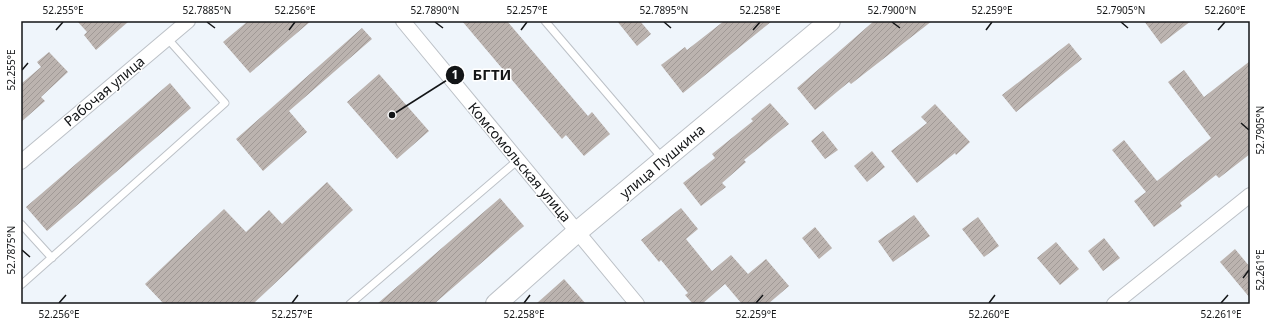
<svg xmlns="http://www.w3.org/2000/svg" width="1271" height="325" font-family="'Noto Sans',sans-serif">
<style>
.building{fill:url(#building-hatch)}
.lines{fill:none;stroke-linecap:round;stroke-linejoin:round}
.service-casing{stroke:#bcc1c7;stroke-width:9}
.minor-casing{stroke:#bcc1c7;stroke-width:16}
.secondary-casing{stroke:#bcc1c7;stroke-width:22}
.service{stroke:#fff;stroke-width:7}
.minor{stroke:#fff;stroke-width:14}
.secondary{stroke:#fff;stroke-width:20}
.ticks{fill:none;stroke:#131517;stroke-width:1.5}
.labels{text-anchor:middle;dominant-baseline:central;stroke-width:3;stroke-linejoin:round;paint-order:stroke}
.street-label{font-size:14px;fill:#131517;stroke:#fff}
.leader{fill:none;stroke:#131517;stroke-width:1.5}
.callout-dot{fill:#131517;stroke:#fff;stroke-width:1.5}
.mark-label{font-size:12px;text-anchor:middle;font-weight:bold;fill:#fff}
.callout-label{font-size:15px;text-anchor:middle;font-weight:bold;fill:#131517;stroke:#fff;stroke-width:3;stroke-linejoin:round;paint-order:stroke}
.neatline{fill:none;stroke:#131517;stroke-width:1.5}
.ticks-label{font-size:10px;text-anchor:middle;fill:#131517}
</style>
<defs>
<pattern id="building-hatch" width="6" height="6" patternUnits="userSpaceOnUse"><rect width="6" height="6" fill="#bbb3af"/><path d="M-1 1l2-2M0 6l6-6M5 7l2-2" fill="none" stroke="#a09996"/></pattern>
</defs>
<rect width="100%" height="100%" fill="#eff5fb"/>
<path class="building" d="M77,21h52l-33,29 -12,-15 3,-3z
M248,21h63l-61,52 -27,-31z
M462,21h45l81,95 4,-4 18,22 -26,22 -18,-21 -4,4z
M617,21h23l11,13 -14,12z
M724,21h48l-89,72 -22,-28 24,-18 2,3z
M874,21h58l-81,63 -2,-2 -34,28 -18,-22z
M1144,21h47l-30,23z
M362,28l10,11 -83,72 18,21 -44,39 -27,-32z
M1069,43l13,16 -66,53 -14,-17z
M49,52l19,20 -27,25 4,4 -24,21v-38l20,-17 -4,-5z
M1250,61v93l-31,24 -3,-3 -36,28 2,3 -28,21 -20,-26 12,-9 -34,-42 12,-10 33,41 54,-43 -43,-56 16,-12 20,27z
M379,74l50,57 -32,28 -50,-57z
M170,83l21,25 -144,123 -21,-24z
M770,103l19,21 -45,36 2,2 -24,21 4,4 -25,19 -18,-23 32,-25 -3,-4 41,-33 -2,-2z
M935,104l35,38 -14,13 -1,-2 -38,30 -26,-32 36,-28 -6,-6z
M823,131l15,19 -13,9 -14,-18z
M872,151l13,16 -18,15 -13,-16z
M327,182l26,28 -100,94h-89l-19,-20 79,-75 22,23 23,-22 13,14z
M500,198l24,28 -90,78h-57z
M681,208l17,21 -12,10 26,32 19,-16 17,19 18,-15 23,27 -21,18h-26l-17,-20 -23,20h-9l-8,-9 3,-2 -27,-33 -2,2 -18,-22z
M914,215l16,21 -37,26 -15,-21z
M978,217l21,29 -15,11 -22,-28z
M815,227l17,21 -13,11 -17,-21z
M1104,238l16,20 -17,13 -15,-20z
M1056,242l23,27 -19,16 -23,-27z
M1235,249l15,18v31l-30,-36z
M564,279l22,25h-50z"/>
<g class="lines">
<g class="service-casing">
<path id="service" d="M545,21l118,138
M21,224l31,34
M21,285l204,-182 -58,-65
M350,304l168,-144"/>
</g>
<g class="minor-casing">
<path id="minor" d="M403,21l234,283
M21,162l167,-141
M1114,304l136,-109"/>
</g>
<g class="secondary-casing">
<path id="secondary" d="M496,304l81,-72 253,-211"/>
</g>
<use href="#service" class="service"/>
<use href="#minor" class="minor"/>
<use href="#secondary" class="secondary"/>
</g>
<path class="ticks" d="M207,22l8,6M435,22l8,6M664,22l7,6M892,22l8,6M1121,22l7,6M56,30l7,-8M289,30l6,-8M521,30l6,-8M753,30l7,-8M986,30l6,-8M1218,30l7,-8M22,70l6,-7M1241,123l8,7M22,250l8,7M1243,278l6,-8M59,303l7,-8M292,303l6,-8M524,303l6,-8M756,303l7,-8M989,303l6,-8M1221,303l7,-8"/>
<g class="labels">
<g class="street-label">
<text transform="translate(104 91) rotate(-40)">Рабочая улица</text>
<text transform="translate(662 161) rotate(-40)">улица Пушкина</text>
<text transform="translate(520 162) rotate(50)">Комсомольская улица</text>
</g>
</g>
<path class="leader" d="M392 115L455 75"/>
<g class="callout-dot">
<circle cx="392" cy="115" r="4"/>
<circle cx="455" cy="75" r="10"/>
</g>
<g class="mark-label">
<text x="455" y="79">1</text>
</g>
<g class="callout-label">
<text x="492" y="80">БГТИ</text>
</g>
<rect width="1271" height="325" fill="none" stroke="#ffffff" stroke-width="44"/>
<rect x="22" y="22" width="1227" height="281" class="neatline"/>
<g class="ticks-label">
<text x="63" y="14">52.255°E</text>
<text x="207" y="14">52.7885°N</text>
<text x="295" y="14">52.256°E</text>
<text x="435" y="14">52.7890°N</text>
<text x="527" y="14">52.257°E</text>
<text x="664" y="14">52.7895°N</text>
<text x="760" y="14">52.258°E</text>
<text x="892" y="14">52.7900°N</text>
<text x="992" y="14">52.259°E</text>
<text x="1121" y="14">52.7905°N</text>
<text x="1225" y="14">52.260°E</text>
<text transform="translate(11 70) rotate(-90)" y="4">52.255°E</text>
<text transform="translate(1260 130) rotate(-90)" y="4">52.7905°N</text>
<text transform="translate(11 250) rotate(-90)" y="4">52.7875°N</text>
<text transform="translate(1260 270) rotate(-90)" y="4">52.261°E</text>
<text x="59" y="318">52.256°E</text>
<text x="292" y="318">52.257°E</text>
<text x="524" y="318">52.258°E</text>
<text x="756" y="318">52.259°E</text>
<text x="989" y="318">52.260°E</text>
<text x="1221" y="318">52.261°E</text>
</g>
</svg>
